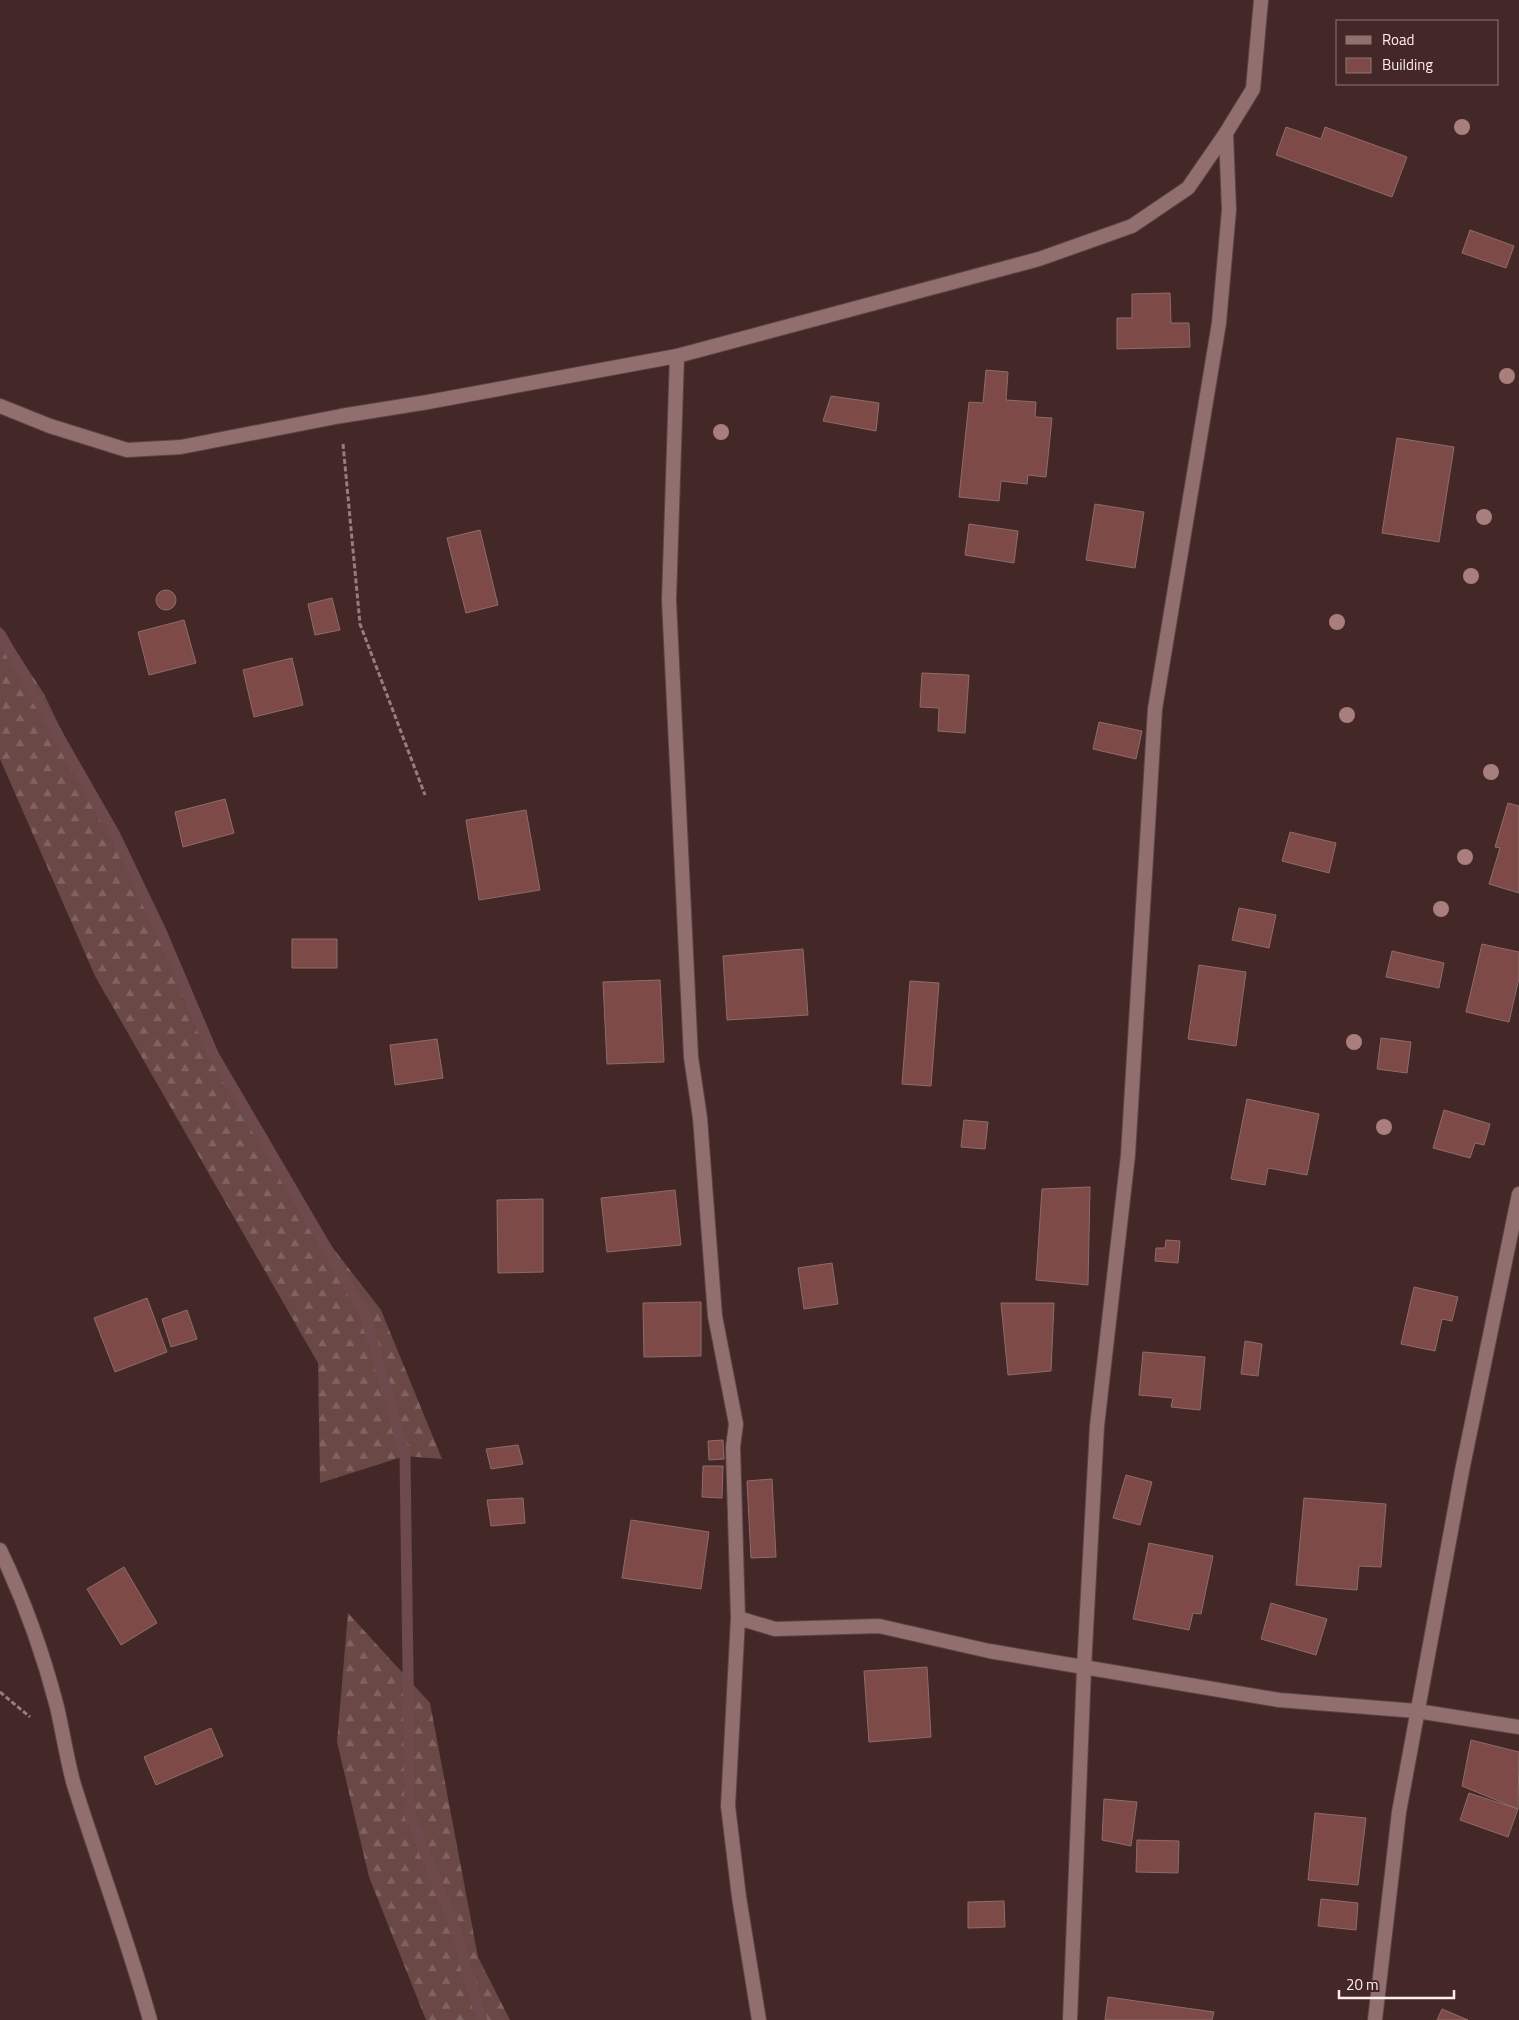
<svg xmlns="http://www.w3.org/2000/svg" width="1519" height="2020" font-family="'Titillium Web',sans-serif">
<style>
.forest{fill:url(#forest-firs)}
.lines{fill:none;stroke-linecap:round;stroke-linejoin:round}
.stream{stroke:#6e4a4c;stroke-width:11}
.building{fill:#7e4a48;stroke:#8d6c6a}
.service-casing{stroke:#5c4545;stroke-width:16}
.minor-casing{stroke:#5c4545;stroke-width:16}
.path{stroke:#957e7d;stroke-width:3;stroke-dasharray:5 2.5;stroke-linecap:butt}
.service{stroke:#916f6e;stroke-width:14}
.minor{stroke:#916f6e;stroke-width:14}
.tree{fill:#a97f7d}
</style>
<defs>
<pattern id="forest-firs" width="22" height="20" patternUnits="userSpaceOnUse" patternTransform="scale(1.25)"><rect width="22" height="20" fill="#694846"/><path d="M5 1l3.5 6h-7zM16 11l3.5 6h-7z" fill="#7f6361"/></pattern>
</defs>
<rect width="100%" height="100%" fill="#442827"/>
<path class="forest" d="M0,626l44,68 170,354 94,168 73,94 61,149 -37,-3 -85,27 -2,-120 -223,-387 -95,-217z
M348,1613l82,90 48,254 32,63h-84l-57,-143 -32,-135z"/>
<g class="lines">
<path class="stream" d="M0,634l115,201 45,94 53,125 152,260 40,142 5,360 43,107 29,97"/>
</g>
<path class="building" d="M1286,127l35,12 4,-12 82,30 -15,40 -116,-42z
M1470,230l44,16 -8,22 -44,-15z
M1170,293l1,30h18l1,24 -73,2v-31h15v-24z
M986,370l22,2 -2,28 30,2 -1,15 17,1 -6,59 -18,-2 -1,9 -26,-3 -2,20 -40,-4 10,-95 14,1z
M831,396l48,7 -3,28 -53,-10z
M1397,438l57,9 -15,95 -57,-9z
M1095,504l49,8 -9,56 -49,-8z
M969,524l49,7 -4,32 -49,-8z
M480,530l18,75 -32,8 -19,-75z
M156 600a10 10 0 1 1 20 0a10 10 0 1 1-20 0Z
M332,598l8,32 -25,5 -7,-31z
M184,620l12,43 -47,12 -11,-43z
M292,658l11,47 -49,12 -11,-47z
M922,673l47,2 -4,58 -27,-2 1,-23 -19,-1z
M1099,722l43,9 -6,28 -43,-10z
M225,799l9,34 -51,14 -8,-35z
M1508,803l11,3v87l-30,-9 11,-36 -5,-1z
M526,810l14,80 -61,10 -13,-80z
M1290,832l46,11 -7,30 -47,-12z
M1239,908l37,7 -7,33 -37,-8z
M292,939h45v29h-45z
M1482,944l37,8v26l-10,44 -43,-10z
M803,949l5,66 -81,5 -4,-64z
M1392,951l52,12 -5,25 -53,-11z
M1199,965l47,7 -10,74 -48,-7z
M660,980l4,82 -57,2 -4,-82z
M910,981l29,2 -8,103 -29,-2z
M1381,1038l30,4 -4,31 -30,-4z
M437,1039l6,39 -48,7 -5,-40z
M1247,1099l72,15 -12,61 -39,-7 -3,17 -34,-6z
M1444,1110l46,14 -6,21 -9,-2 -5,15 -37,-10z
M964,1120l24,2 -3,27 -24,-2z
M1090,1187l-2,98 -52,-5 6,-91z
M675,1190l6,55 -74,7 -6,-54z
M543,1199v73l-45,1 -1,-73z
M1166,1240l14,1 -2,22 -23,-2 1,-13h9z
M832,1263l6,41 -34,5 -6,-41z
M1414,1287l44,10 -6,24 -10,-2 -7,32 -34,-7z
M147,1298l20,54 -52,20 -21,-54z
M701,1302v54l-57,1 -1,-54z
M1001,1303h53l-3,68 -43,4z
M187,1310l10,29 -26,8 -9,-28z
M1245,1341l17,3 -4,32 -17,-2z
M1143,1352l62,5 -5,53 -29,-3 2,-9 -34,-3z
M723,1440l1,19 -15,1 -1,-19z
M518,1445l5,19 -32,5 -5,-20z
M703,1466h20l-1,32 -20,-1z
M1126,1475l26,7 -12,43 -27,-7z
M772,1479l4,78 -25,1 -4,-77z
M523,1498l2,25 -34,3 -4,-26z
M1304,1498l82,6 -5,63 -22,-1 -2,24 -61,-5z
M631,1520l78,12 -8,57 -79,-11z
M1149,1543l64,13 -12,58 -8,-1 -4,17 -56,-11z
M124,1567l33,56 -36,22 -34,-56z
M1271,1603l56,16 -11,36 -55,-16z
M927,1667l4,70 -62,5 -5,-71z
M211,1728l12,28 -67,29 -12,-28z
M1471,1740l48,12 -1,57 -56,-23z
M1469,1793l49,16 -10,28 -48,-17z
M1104,1799l33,3 -6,44 -29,-6z
M1315,1813l51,5 -8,67 -50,-5z
M1137,1840l42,1 -1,32 -42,-1z
M1321,1899l37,4 -2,27 -38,-4z
M1004,1901l1,26 -37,1v-26z
M1108,1997l106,15 -2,8h-107z
M1442,2009l26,11h-31z"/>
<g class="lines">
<g class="service-casing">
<path id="service" d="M677,356l-8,244 22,457 9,61 15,198 21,108 -3,23 5,171 -10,188 11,91 20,123
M738,1618l37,11 104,-3 110,25 290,49 138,11 102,16
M1070,2020l14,-352 13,-242 31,-271 27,-446 64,-386 10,-113 -3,-77
M1375,2020l24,-208 63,-341 57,-277"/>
</g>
<g class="minor-casing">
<path id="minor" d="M0,406l50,20 77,24 54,-3 160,-31 87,-14 249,-46 362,-97 93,-33 56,-38 38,-55 27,-44 8,-89
M0,1550c24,50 43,103 57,157 6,26 10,53 17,78 25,79 54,156 76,235"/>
</g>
<path class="path" d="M343,444l17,180 65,171
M0,1692l30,25"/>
<use href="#service" class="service"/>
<use href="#minor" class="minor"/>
</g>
<g class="tree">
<circle cx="1462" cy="127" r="8"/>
<circle cx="1507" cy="376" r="8"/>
<circle cx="721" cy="432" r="8"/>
<circle cx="1484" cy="517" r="8"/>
<circle cx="1471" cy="576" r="8"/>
<circle cx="1337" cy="622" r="8"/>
<circle cx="1347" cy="715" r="8"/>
<circle cx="1491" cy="772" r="8"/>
<circle cx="1465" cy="857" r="8"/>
<circle cx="1441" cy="909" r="8"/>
<circle cx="1354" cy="1042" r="8"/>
<circle cx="1384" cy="1127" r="8"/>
</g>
<rect x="1336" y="20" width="162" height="65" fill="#442827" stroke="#8e7776"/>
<rect x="1346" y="36" width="25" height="8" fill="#916f6e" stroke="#8e7776"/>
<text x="1382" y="45" font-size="15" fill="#fdedec">Road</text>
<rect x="1346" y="58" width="25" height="15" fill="#7e4a48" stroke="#8e7776"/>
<text x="1382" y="70" font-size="15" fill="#fdedec">Building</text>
<path d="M1339 1990v8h115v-8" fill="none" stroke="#fdedec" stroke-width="2.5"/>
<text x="1346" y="1990" font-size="15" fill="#fdedec" stroke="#442827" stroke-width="4" paint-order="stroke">20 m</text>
</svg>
